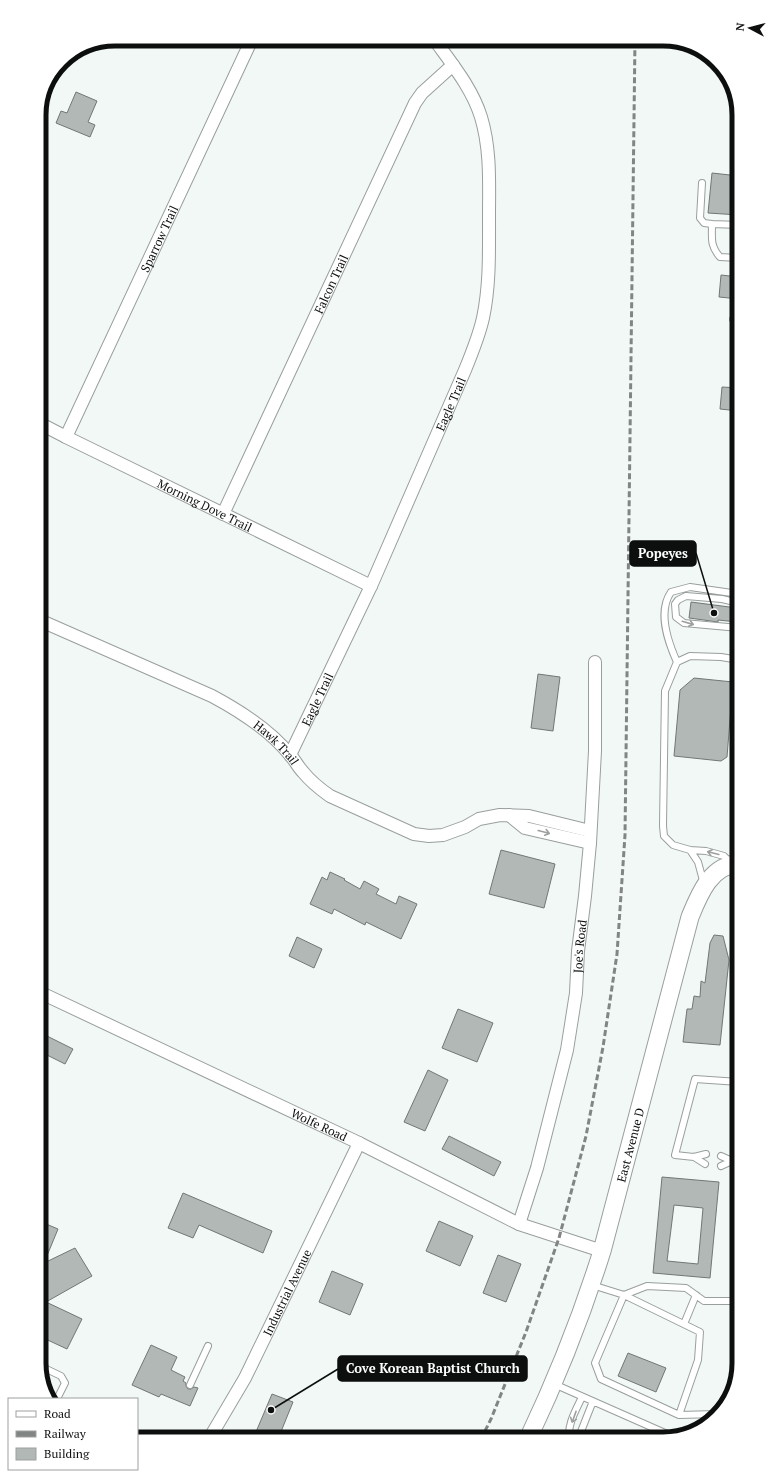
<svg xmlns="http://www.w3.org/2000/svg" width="778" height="1478" font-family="'PT Serif',serif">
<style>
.building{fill:#b2b8b6;stroke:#717775;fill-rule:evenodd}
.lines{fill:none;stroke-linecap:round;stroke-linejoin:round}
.service-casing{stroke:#999f9d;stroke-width:8}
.minor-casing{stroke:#999f9d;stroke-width:14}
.secondary-casing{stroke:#999f9d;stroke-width:19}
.service{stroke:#fff;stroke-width:6}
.minor{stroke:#fff;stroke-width:12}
.secondary{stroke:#fff;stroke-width:17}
.rail{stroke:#818583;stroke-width:3;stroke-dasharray:6 3;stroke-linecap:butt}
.oneway{stroke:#9e9f9f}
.labels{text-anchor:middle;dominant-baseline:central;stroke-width:3;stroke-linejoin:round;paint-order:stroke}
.street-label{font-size:12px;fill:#0d0f0f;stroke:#fff}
.rim{fill:none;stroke:#0d0f0f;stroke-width:5}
.leader{fill:none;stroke:#0d0f0f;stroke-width:1.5}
.callout-dot{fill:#0d0f0f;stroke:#fff;stroke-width:1.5}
.callout{fill:#0d0f0f;stroke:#0d0f0f;stroke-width:1.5}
.callout-label{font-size:13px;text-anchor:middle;font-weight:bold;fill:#fff}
</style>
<rect width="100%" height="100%" fill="#f2f8f5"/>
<path class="building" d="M76,92l21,9 -9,21 7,3 -5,12 -34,-14 5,-12 6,2z
M712,173l27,3v39l-31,-2z
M721,275l18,2v22l-20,-2z
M722,387l17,1v23l-19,-2z
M691,602l46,6 2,1v10h-2v3l-19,-2v2l-29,-4z
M538,674l22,3 -7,54 -22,-3z
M694,678l39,4 -6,75 -6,4 -47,-5 6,-66z
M501,850l54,14 -11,44 -55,-14z
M330,872l15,7 -1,1 16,9 4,-8 15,8 -3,5 20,10 3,-8 18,8 -16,35 -35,-17 -1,3 -31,-16 -2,5 -22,-10 12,-27 5,3z
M714,935l9,1 6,24 -9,85 -37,-3 4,-33h5l2,-13 6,1 1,-16 4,2 5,-40z
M297,937l25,12 -8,19 -25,-12z
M458,1009l35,14 -16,39 -35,-14z
M43,1034l30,15 -8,15 -26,-13v-8z
M428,1070l20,10 -23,51 -21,-9z
M449,1136l52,26 -7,14 -52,-27z
M662,1177l57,5 -9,96 -57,-5zM674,1205l29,3 -5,56 -31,-3z
M183,1193l89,38 -9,22 -64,-28 -6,13 -25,-10z
M39,1221l19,8 -14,34 31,-15 17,28 -46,26 36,17 -15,30 -28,-13z
M439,1221l34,15 -13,30 -34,-15z
M498,1255l23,9 -15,38 -23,-9z
M332,1271l31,13 -13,31 -31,-13z
M151,1345l26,12 -6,13 14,7 -2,4 3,2v3l2,3h3l3,-2 4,1 -8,18 -29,-12 -2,3 -27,-12z
M628,1353l38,15 -10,24 -38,-16z
M272,1394l21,8 -15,37h-25z"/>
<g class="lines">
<g class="service-casing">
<path id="service" d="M702,183l-2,35 4,5 8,1c0,14 -2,22 8,33l19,1
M712,224l27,1
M733,319l6,1
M739,628l-55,-5 -8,-6 -1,-13 3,-4 8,-4 36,3 17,4
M677,662c-9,-20 -20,-50 -6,-70l19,-5 49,7
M690,850l8,12 6,22
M731,863l-7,-7 -18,-5 -16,-1 -17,-5 -9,-9 -1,-10 2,-135 12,-29 13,-6 31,1 18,3
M706,1154l-12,3 -19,-2 20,-76 44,3
M721,1156l11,5 7,1
M694,1157l11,7
M721,1166l11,-5
M592,1285l32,10 -29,68 6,16 78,36 37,-1
M624,1295l76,37 -2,28 -19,55
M624,1295l23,-9 39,2 18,13h35
M684,1324l12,-29
M40,1366l21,10 4,7 -8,16
M554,1384l120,53
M190,1385l18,-39
M570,1439c-4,-13 7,-31 12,-42
M578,1439l15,-38"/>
</g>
<g class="minor-casing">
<g id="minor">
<path id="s1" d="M39,423l27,14 305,149"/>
<path id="s2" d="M66,437l186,-398"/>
<path id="s3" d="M223,514l192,-411 7,-10 31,-28"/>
<path id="s4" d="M39,620l173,76c28,15 58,34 78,59 5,5 8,12 13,17 8,10 17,17 27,24l84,38 15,2 14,-1 22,-8 14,-8 21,-4 29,1 61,15"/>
<path id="s5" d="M290,755l81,-169 94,-216c7,-17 14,-34 18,-52 7,-33 6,-67 6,-101 0,-33 2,-67 -8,-100 -9,-29 -29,-53 -47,-78"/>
<path d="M509,815l16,13 65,15"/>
<path id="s6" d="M39,992l320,151 160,81 83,27"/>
<path id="s7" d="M519,1224l18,-56 16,-63 14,-55 9,-57 2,-42 7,-55 5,-53 5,-92v-89"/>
<path id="s8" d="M209,1439l36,-61 114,-235"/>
</g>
</g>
<g class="secondary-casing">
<g id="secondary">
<path id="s9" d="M528,1439c29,-61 54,-124 74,-188l88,-334c9,-22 21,-53 49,-53"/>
</g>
</g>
<use href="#service" class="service"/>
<use href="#minor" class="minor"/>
<use href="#secondary" class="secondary"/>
<path class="rail" d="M481,1439l10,-20 35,-87 33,-94 27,-102 17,-89 14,-93 8,-119 10,-796"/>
</g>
<defs><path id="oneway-shaft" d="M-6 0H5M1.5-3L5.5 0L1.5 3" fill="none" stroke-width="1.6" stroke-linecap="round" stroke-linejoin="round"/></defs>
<g class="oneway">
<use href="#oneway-shaft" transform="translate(688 623) rotate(16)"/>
<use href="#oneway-shaft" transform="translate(544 832) rotate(15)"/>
<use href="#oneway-shaft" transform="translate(713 853) rotate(-166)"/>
<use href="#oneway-shaft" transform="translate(574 1417) rotate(110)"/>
</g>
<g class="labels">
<g class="street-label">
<text stroke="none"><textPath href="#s2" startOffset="219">Sparrow Trail</textPath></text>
<text stroke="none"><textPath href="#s3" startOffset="254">Falcon Trail</textPath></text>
<text stroke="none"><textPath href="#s5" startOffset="386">Eagle Trail</textPath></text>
<text stroke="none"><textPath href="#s1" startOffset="185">Morning Dove Trail</textPath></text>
<text stroke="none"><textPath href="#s5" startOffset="62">Eagle Trail</textPath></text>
<text stroke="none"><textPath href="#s4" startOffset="269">Hawk Trail</textPath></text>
<text stroke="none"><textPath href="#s7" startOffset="285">Joe's Road</textPath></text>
<text stroke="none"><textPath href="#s6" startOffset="310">Wolfe Road</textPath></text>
<text stroke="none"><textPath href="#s9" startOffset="312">East Avenue D</textPath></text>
<text stroke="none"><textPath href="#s8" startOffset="166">Industrial Avenue</textPath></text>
</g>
</g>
<path d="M0 0H778V1478H0ZM115 46H663A69 69 0 0 1 732 115V1363A69 69 0 0 1 663 1432H115A69 69 0 0 1 46 1363V115A69 69 0 0 1 115 46Z" fill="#fff" fill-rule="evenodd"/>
<path class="rim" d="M115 46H663A69 69 0 0 1 732 115V1363A69 69 0 0 1 663 1432H115A69 69 0 0 1 46 1363V115A69 69 0 0 1 115 46Z"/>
<path class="leader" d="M714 613L696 553M271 1410L338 1369"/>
<g class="callout-dot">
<circle cx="714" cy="613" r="4"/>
<circle cx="271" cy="1410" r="4"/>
</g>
<g class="callout">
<rect x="630" y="541" width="66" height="25" rx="4"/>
<rect x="338" y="1356" width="189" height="25" rx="4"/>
</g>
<g class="callout-label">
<text x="663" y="558">Popeyes</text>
<text x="433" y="1373">Cove Korean Baptist Church</text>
</g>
<rect x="8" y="1398" width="130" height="72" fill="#ffffff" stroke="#9e9f9f"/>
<rect x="16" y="1411" width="20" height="6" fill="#ffffff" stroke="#9e9f9f"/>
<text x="44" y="1418" font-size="12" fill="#0d0f0f">Road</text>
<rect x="16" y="1431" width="20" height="6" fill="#818583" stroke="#9e9f9f"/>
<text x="44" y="1438" font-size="12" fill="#0d0f0f">Railway</text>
<rect x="16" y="1448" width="20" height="12" fill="#b2b8b6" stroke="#9e9f9f"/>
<text x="44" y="1458" font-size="12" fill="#0d0f0f">Building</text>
<g transform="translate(750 28) rotate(277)" stroke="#ffffff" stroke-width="3" paint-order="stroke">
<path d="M0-3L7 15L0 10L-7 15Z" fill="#0d0f0f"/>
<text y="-6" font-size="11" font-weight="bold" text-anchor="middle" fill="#0d0f0f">N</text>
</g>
</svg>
